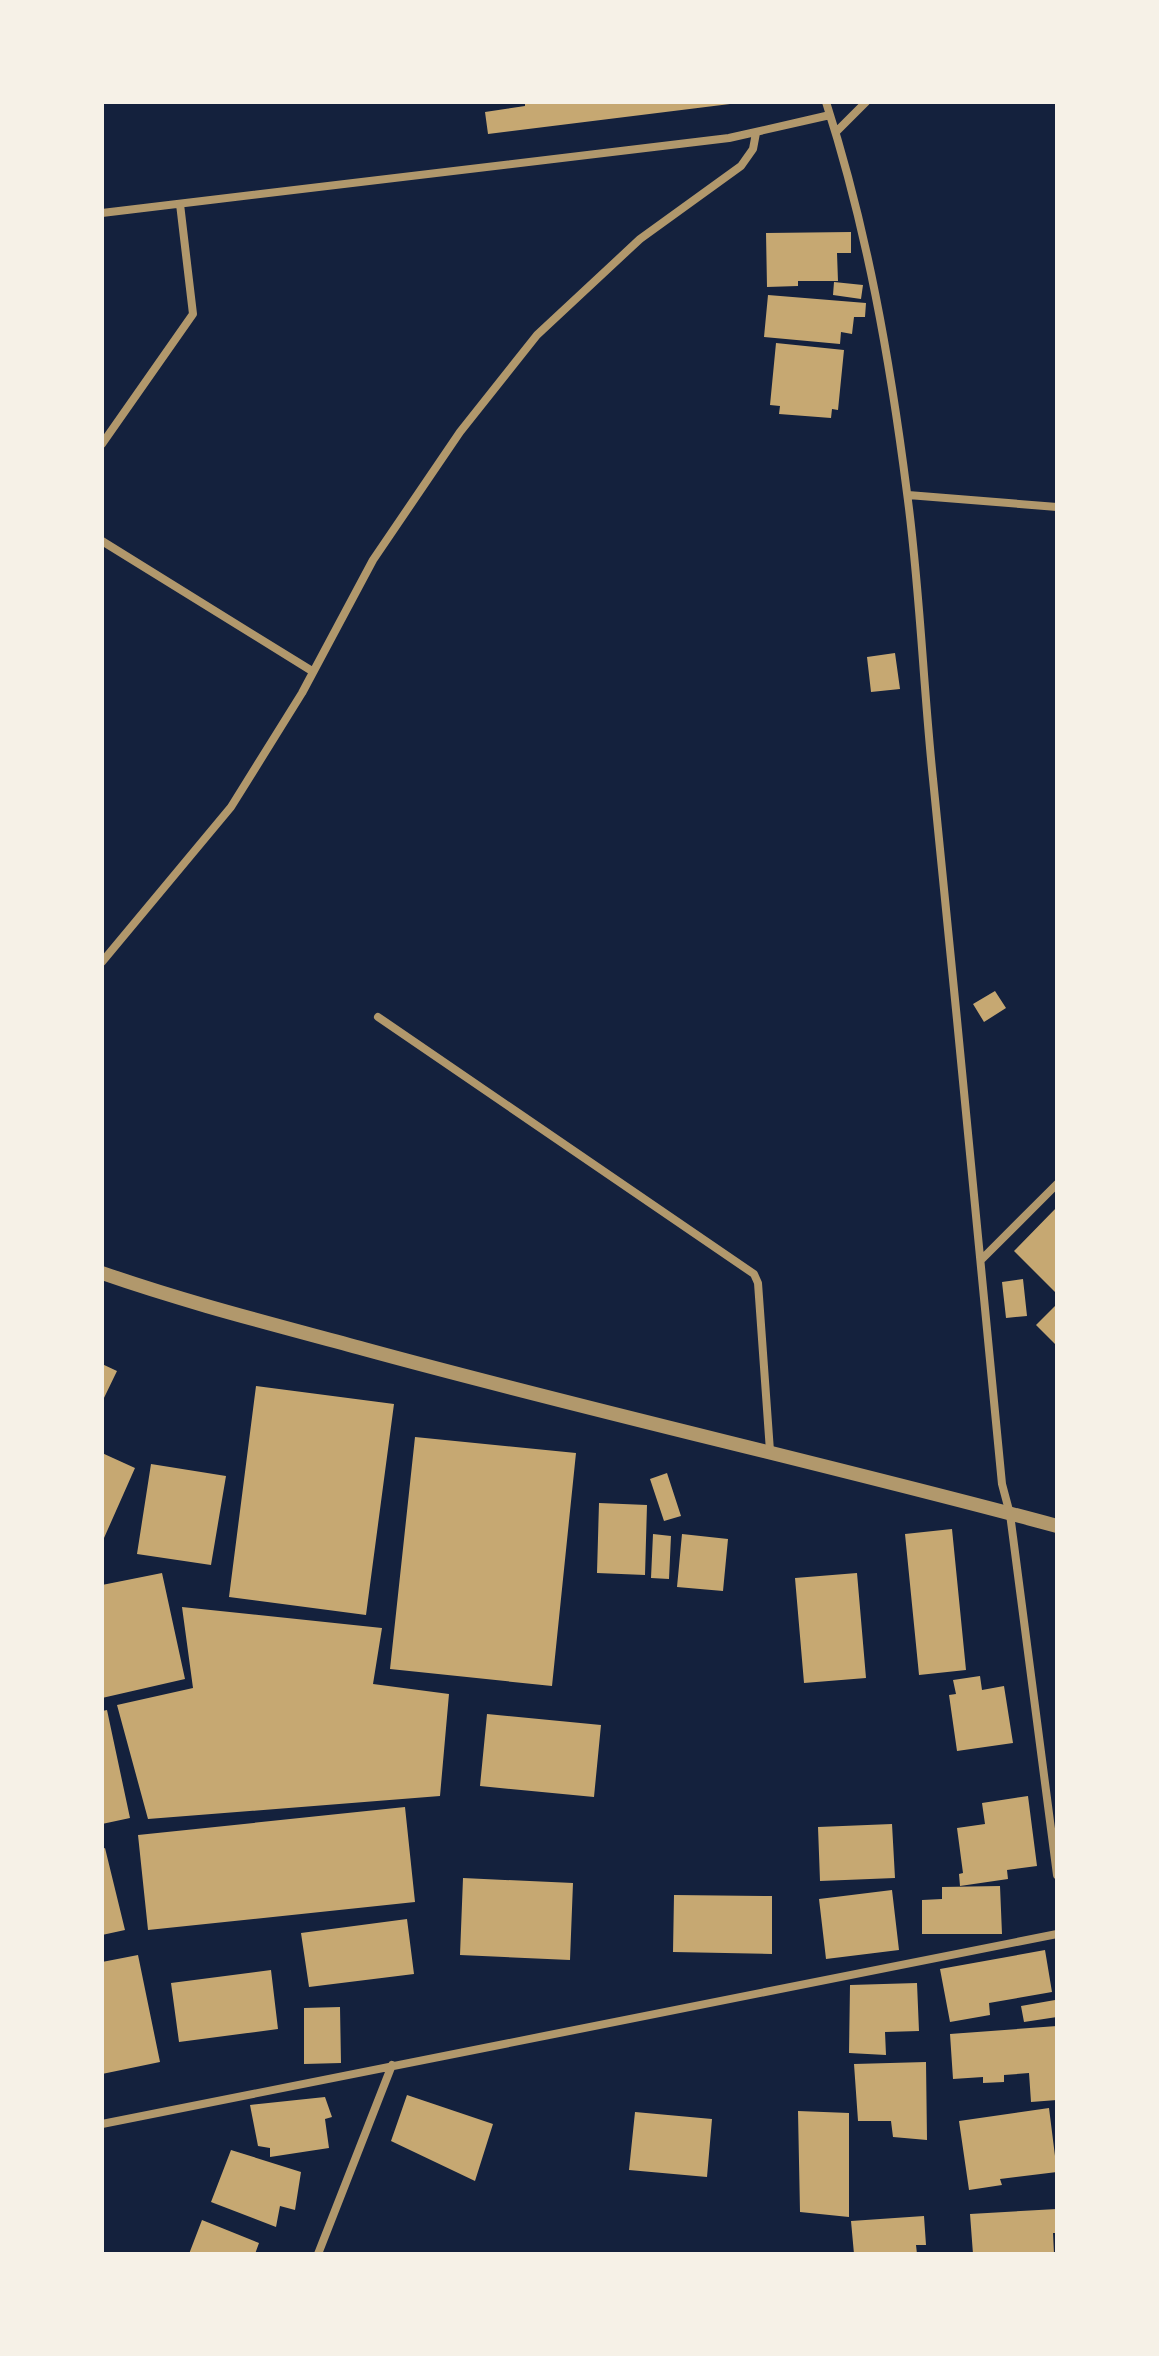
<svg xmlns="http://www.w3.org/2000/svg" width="1159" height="2356" font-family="Rubik,sans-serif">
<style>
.building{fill:#c6a872}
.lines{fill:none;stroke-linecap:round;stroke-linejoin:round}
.minor{stroke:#b1986c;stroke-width:8}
.tertiary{stroke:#b1986c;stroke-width:14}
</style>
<rect width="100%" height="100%" fill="#14213d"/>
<path class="building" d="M525,102h204l1,2 -242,30 -3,-22 40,-6z
M851,232v21h-14l1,28h-40v5l-31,1 -1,-54z
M834,282l29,3 -2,14 -28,-4z
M768,295l98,8 -1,14h-11l-2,17 -11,-2 -1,12 -76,-7z
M776,343l68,7 -6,60 -6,-1 -1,9 -52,-4 1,-8 -10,-1z
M895,653l5,36 -29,3 -4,-35z
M995,991l11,17 -22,14 -11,-18z
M1057,1207v87l-43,-43z
M1023,1279l4,37 -21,2 -4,-36z
M1057,1304v42l-21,-21z
M102,1364l15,7 -15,31z
M256,1386l138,18 -28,211 -137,-18z
M415,1437l161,16 -24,233 -162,-17z
M102,1453l33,15 -31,70 -2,-1z
M151,1464l75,12 -15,89 -74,-11z
M667,1473l14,43 -17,5 -14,-42z
M599,1503l48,2 -2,70 -48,-2z
M952,1529l14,141 -47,5 -14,-141z
M653,1534l18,2 -2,43 -18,-1z
M682,1534l46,5 -5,52 -46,-4z
M162,1573l23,106 -83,19v-113z
M857,1573l9,105 -62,5 -9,-105z
M182,1607l200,21 -9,56 76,10 -9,102 -292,23 -31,-114 76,-17z
M980,1676l2,14 22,-4 9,57 -56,8 -8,-56 7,-1 -3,-14z
M107,1710l23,108 -28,6v-113z
M487,1714l114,11 -7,72 -114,-11z
M1028,1796l9,70 -30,4 1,9 -48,7 -1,-12 4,-1 -6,-45 28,-4 -3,-21z
M405,1807l10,95 -267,28 -10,-95z
M892,1824l3,54 -75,3 -2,-54z
M105,1848l20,82 -23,5v-86z
M463,1878l110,5 -3,77 -110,-5z
M1000,1886l2,48h-80v-34l20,-1v-12z
M892,1890l7,60 -73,9 -7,-60z
M674,1895l98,1v58l-99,-2z
M407,1919l7,55 -105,13 -8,-54z
M1045,1950l7,42 -63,11 1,12 -40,7 -10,-53z
M138,1955l22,107 -58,12v-112z
M271,1970l7,59 -99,13 -8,-59z
M917,1983l2,48 -34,1 1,23 -37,-2 1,-68z
M1055,2000l2,17 -33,5 -3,-16z
M340,2007l1,56 -37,1v-56z
M1057,2026v74l-26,2 -2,-29 -25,2v7l-21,1v-6l-30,2 -3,-45z
M926,2062l1,78 -34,-3 -2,-16h-33l-4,-57z
M407,2095l86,29 -18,57 -84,-40z
M325,2097l7,20 -7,2 4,29 -59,9v-9l-12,-2 -8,-41z
M1049,2108l8,64 -57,7 2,6 -33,5 -10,-69z
M798,2111l51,2v104l-49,-5z
M635,2112l77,7 -5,58 -78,-7z
M231,2150l70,22 -6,38 -15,-4 -4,21 -65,-25z
M1057,2209v24h-4l1,21h-81l-3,-40z
M924,2216l2,29h-10l1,9h-63l-3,-33z
M202,2220l57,23 -4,11h-66z"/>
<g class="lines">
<path class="minor" d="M826,102c41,127 64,258 81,391 13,95 16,191 26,286 23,235 48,470 69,705l8,30 47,361
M836,132l30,-30
M102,213l627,-75 101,-23
M102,444l91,-130 -13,-110
M908,495l149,12
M102,541l210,130
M102,962l129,-155 71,-114 71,-133 87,-128 77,-97 103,-96 101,-73 12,-17 3,-16
M378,1017l376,257 4,9 12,168
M982,1259l75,-75
M102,2124l955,-190
M318,2254l74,-189"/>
<path class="tertiary" d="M102,1273c86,30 174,52 262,76 230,63 463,115 693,177"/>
</g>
<rect width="1159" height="2356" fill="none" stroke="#f6f1e7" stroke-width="208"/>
</svg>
